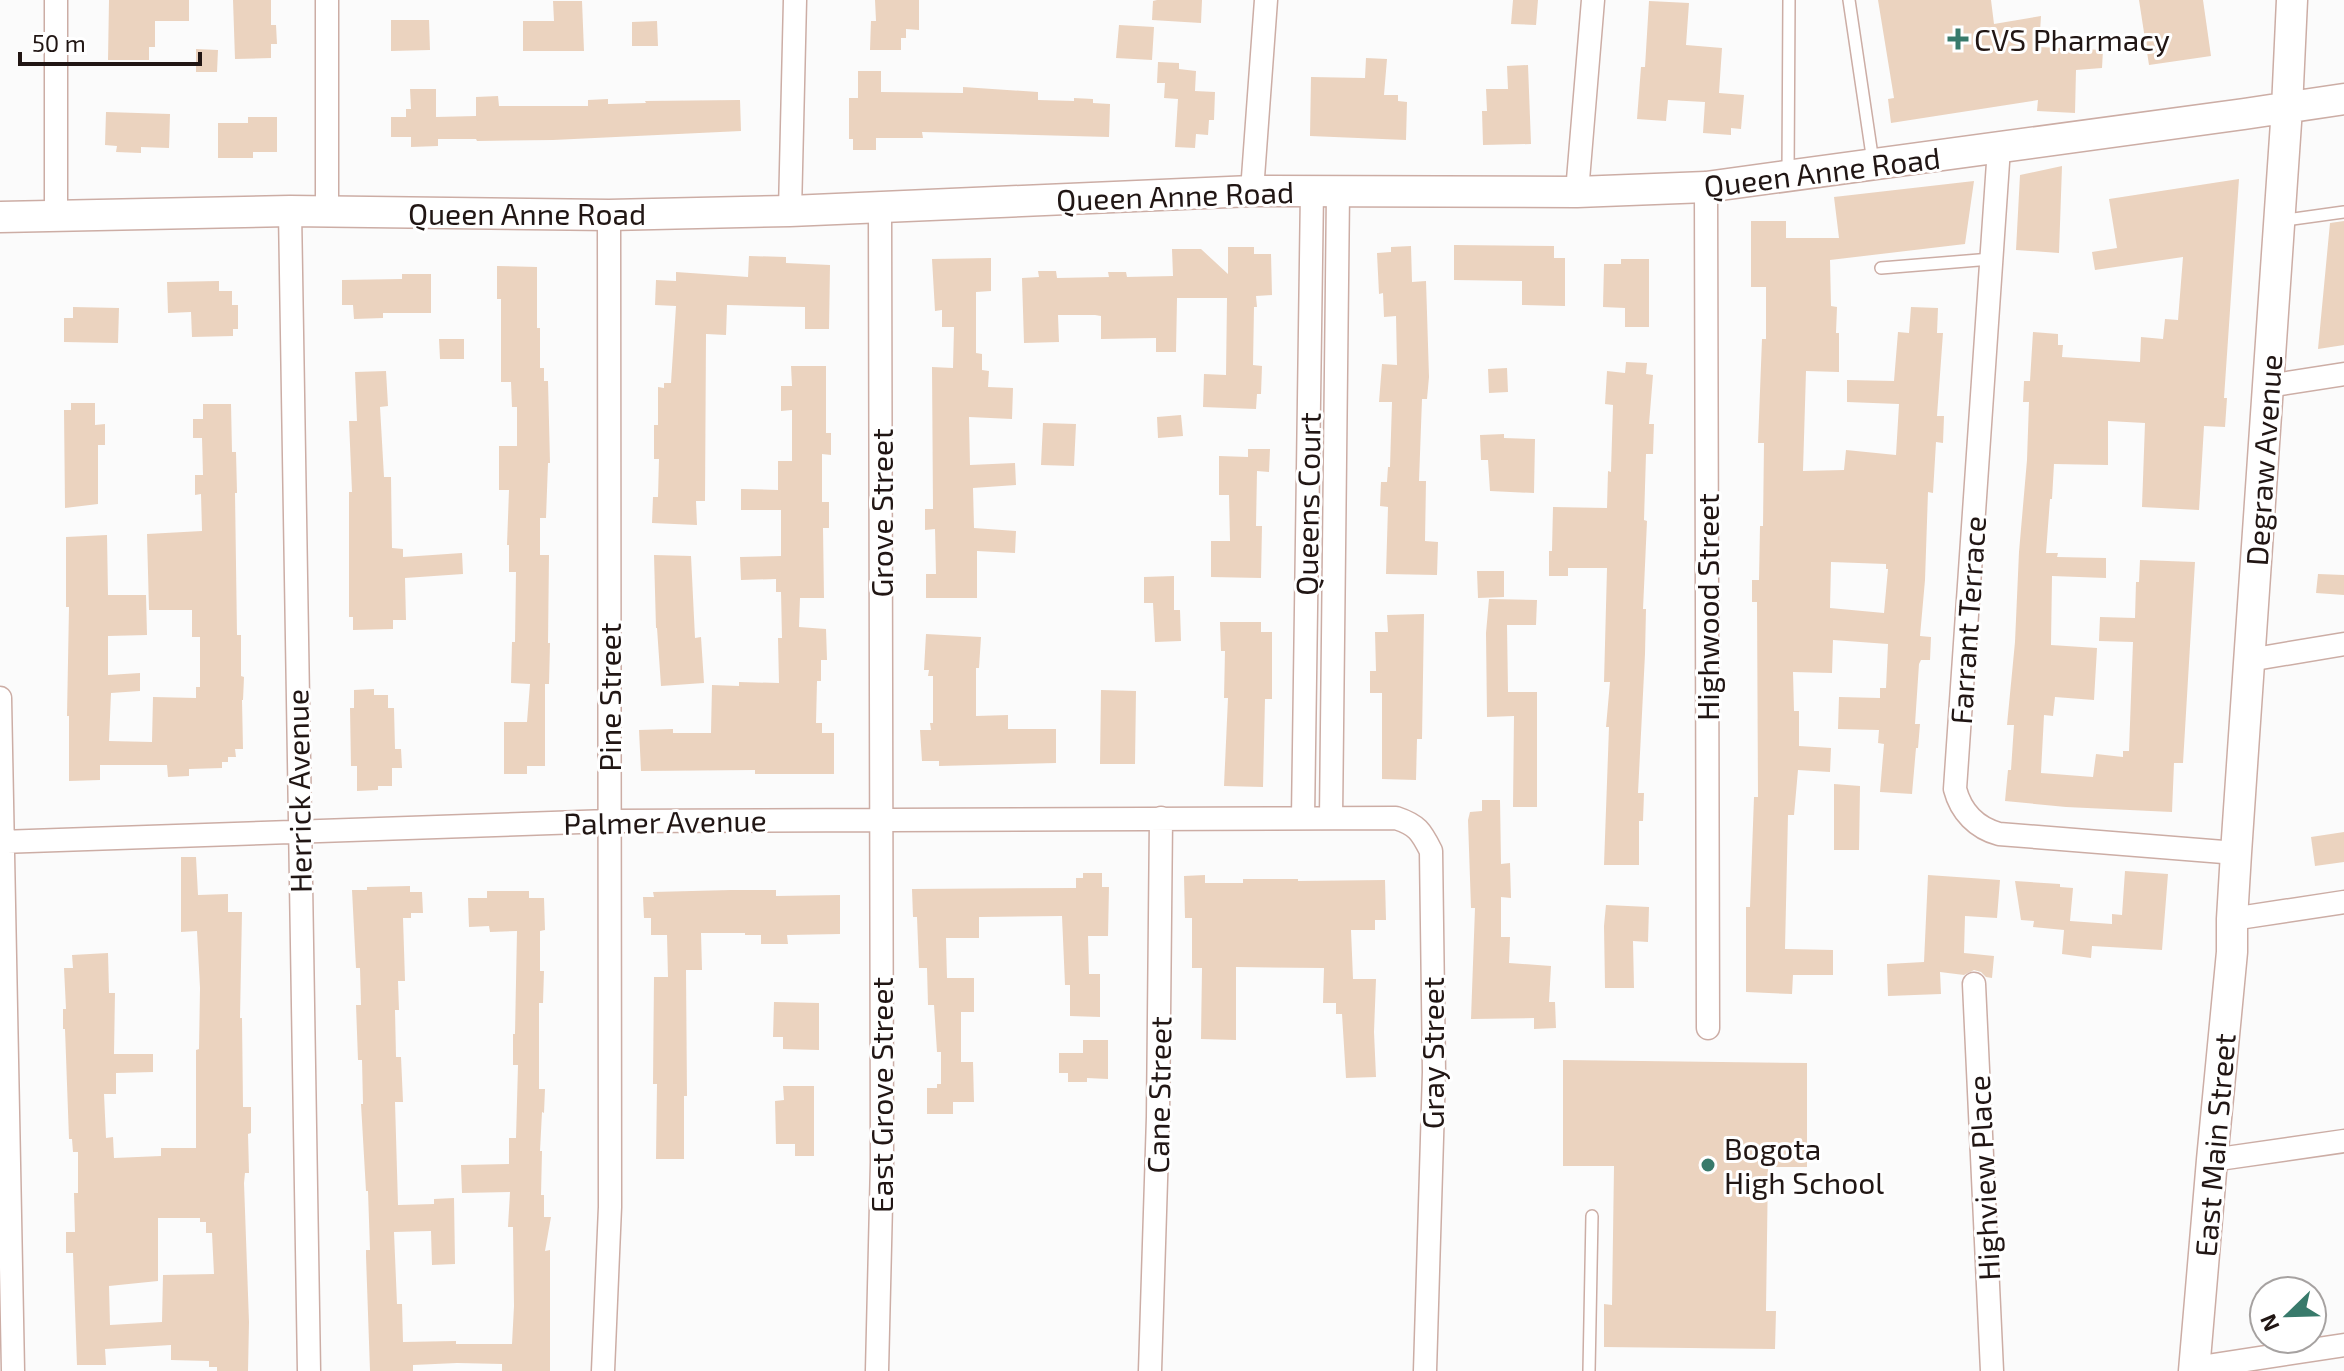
<svg xmlns="http://www.w3.org/2000/svg" width="2344" height="1371" font-family="'Exo 2',sans-serif">
<style>
.building{fill:#ebd3bf;fill-rule:evenodd}
.lines{fill:none;stroke-linecap:round;stroke-linejoin:round}
.lane-casing{stroke:#ccada5;stroke-width:14}
.street-casing{stroke:#ccada5;stroke-width:25}
.secondary-casing{stroke:#ccada5;stroke-width:33}
.lane{stroke:#fff;stroke-width:11}
.street{stroke:#fff;stroke-width:22}
.secondary{stroke:#fff;stroke-width:30}
.poi-dot{fill:#387a6b;stroke:#fff;stroke-width:3}
.labels{text-anchor:middle;dominant-baseline:central;stroke-width:6;stroke-linejoin:round;paint-order:stroke}
.poi-label{font-size:30px;fill:#211614;stroke:#fff;text-anchor:start}
.street-label{font-size:30px;fill:#211614;stroke:#fff}
</style>
<rect width="100%" height="100%" fill="#fbfbfb"/>
<path class="building" d="M109,0h80v21h-34v26h-6v13h-41z
M233,0h38v25h5l1,19h-6v14l-36,1z
M875,0h44v30l-13,-1v9h-5v12h-31l1,-29h5z
M1157,0h45l-1,23 -49,-3 1,-19z
M1513,0h25l-2,25 -25,-1z
M1878,0h113l3,24 47,-8 -2,31 64,3 -1,18 -26,2 -1,43 -38,-2 1,-11 -147,23 -3,-24 6,-1z
M2139,0h64l8,56 -62,9z
M553,1h29l2,50h-61v-30h31z
M1649,1l40,2 -3,42 36,3 -3,45 25,2 -3,34 -10,-1v7l-28,-2 2,-31 -37,-2 -2,21 -29,-2 4,-52h4z
M391,20h38l1,30 -39,1z
M657,21l1,25h-26v-24z
M1119,25l35,2 -2,33 -36,-2z
M196,49l22,1 -1,22h-21z
M1366,58l21,1 -3,36h14v6l9,1 -1,38 -96,-4 1,-59 54,1z
M1158,62l21,1v6l17,2 -1,20 20,1 -1,28h-5l-1,15 -12,-1 -1,14 -20,-1 3,-48 -14,-1 1,-15h-8z
M1528,65l3,79 -48,1 -1,-34h5l-1,-22h22l-1,-23z
M858,71h23v21l82,1v-6l75,5v8l36,1v-3l19,1v4l17,1 -1,33 -187,-5 1,6h-47v12h-23v-11h-4v-41h9z
M410,89h26v28l40,-1v-19l22,-1 1,10h89v-6l20,-1v5l38,-1 -1,-2 95,-1 1,31 -188,9 -76,1 -1,-2h-38v7l-27,1v-10h-20v-20h15v-8h5z
M106,112l64,2 -1,34 -28,-1v6l-25,-1 1,-6 -12,-1z
M248,117h29v35h-24v6h-35v-35h30z
M2062,166l-3,87 -43,-3 4,-75z
M2239,179l-15,219h3l-2,29 -21,-1 -5,84 -57,-3 3,-84 -37,-2v44l-54,-1 -2,35h-2l-4,54h12l-1,4 49,1v20l-54,-2 -1,69 46,3 -3,52 -39,-3 -2,19 -9,-1 -3,58 52,4 3,-23 27,3v-6h6l4,-109 -34,-1 1,-24 35,1 1,-36h3l1,-22 55,2 -12,201h-9l-2,49 -106,-5 -61,-6 3,-31h3l3,-45h-7l8,-83 4,-90 8,-92 2,-58h-6l1,-21h6l3,-49 25,2v11h5l-1,12 78,5 1,-25 22,2 2,-20 13,1 5,-63 -88,13 -3,-18 25,-4 -8,-49z
M1974,181l-9,63 -135,16 1,46 6,1 -1,26h3v39l-33,-1 -3,100 41,-1 2,-20 50,5 3,-51 -52,-2v-22l47,1 4,-49 11,1 2,-26 27,1 -1,25h6l-6,83h7l-1,27 -7,-1 -3,51 -5,-1 -3,88 -5,56 11,1 -1,23h-9l-2,4 -4,60h5l-2,24h-2l-4,46 -32,-2 4,-48 -6,-1 1,-13 -41,-1 1,-32 41,1v-10h6l2,-44 -55,-4 -1,33 -39,-1 1,39h5v35l32,2 -1,24 -32,-2 -4,45h-6l-3,134 48,1v25h-40l-1,19 -46,-2v-85h4l4,-110h4l-1,-195h-5v-22h7l1,-54h3l1,-83h-6l4,-104h4v-52h-15v-66h35v17h53l-5,-41zM1831,562l55,2v5h2l-4,44 -54,-5z
M2344,221v124l-26,4 12,-126z
M1454,245l100,1v12h11v48l-43,-1v-24l-68,-1z
M1411,246l1,36 14,-1 3,96 -2,22h-5l-3,82h7l-1,60 13,1 -1,33 -51,-1 2,-67 -8,-1 1,-24h6l1,-15h2l2,-65h-13l3,-38 15,1 -1,-49 -12,1 -1,-24 -4,1 -2,-41 14,-1v-5z
M1228,247h26v7h17l1,41 -16,1 1,11h-3l-1,58 9,1 -1,28h-4l-1,15 -53,-2 1,-33 22,1 1,-77h-50l-1,54h-20v-14l-55,1v-23l-6,-1h-37l1,27 -35,1 -2,-65 17,-1 -1,-6h18l1,7 52,-1 -1,-5h18l1,5 46,-1 -1,-27h29l27,25z
M749,256l37,1v6l44,2 -1,64h-24v-22l-78,-2 -1,30 -20,-1 -1,167h-9l1,24 -45,-2 1,-26h5l1,-38h-5v-34h4v-38l6,1v-5h7l5,-77 -21,-1 1,-25 20,1v-9l72,5z
M991,258v33l-15,1v61l6,1v16l7,1 -1,16 25,1 -1,31 -43,-2 1,48 45,-2 1,22 -43,3 1,40 42,3 -1,22 -38,-2v47h-51v-24h10l-1,-45 -10,1v-21h8l-1,-142 21,1 1,-41h-12v-17l-7,1 -3,-52z
M1621,259h28v68h-24v-19l-22,-1 1,-43h17z
M497,266l40,1v61h3v40h4v13h4l2,82h-2l-2,55h-6v37h9l-1,88h2l-1,41h-4v82h-18v8h-23v-52h23l3,-38 -19,-1 1,-41h3l1,-70h-7v-27h-2l2,-55h-10v-44h18v-39h-5l-1,-25h-10v-83h-4z
M402,274h29v39h-48v5l-29,1 -1,-14h-11v-25l60,-1z
M219,281v10h13v14h6v24h-5v7l-41,1 -1,-25 -23,1 -1,-31z
M73,307l46,1 -1,35 -54,-1v-24h9z
M439,339h25v20h-24z
M1626,362l21,1 -1,11 7,1 -4,49h5l-1,30h-7l-2,66 3,1 -4,88h3l-1,45 -7,139h6l-1,28h-4v44h-35l5,-138h-3l4,-45h-6l3,-114h-39v8h-19v-25h3l1,-44 54,1 1,-37 3,1 2,-67 -8,-1 2,-33 18,2z
M791,366h35v67h5v22l-9,-1v48h7v26h-6l1,70h-24l-1,29 27,2 1,31h-6v21h-4l-1,42h6v10h12v41h-79v-4l-114,1 -2,-41 34,-1v4h38l1,-48 27,1v-4l40,1 -1,-45h4l-1,-46h-5v-13l-35,1 -1,-23 41,-1v-46h-40v-21l37,1v-29h14v-51l-11,1v-25h11z
M1507,368l1,24 -19,1 -1,-24z
M386,371l2,35 -8,1 4,70h7l1,71 11,1v8l59,-4 1,21 -58,4 1,42h-13v9l-40,1v-13h-4v-125h3l-3,-71h8l-2,-49z
M71,403h24v22l10,-1v21h-7v59l-33,4 -1,-98h7z
M203,404h28l1,48h4l1,41h-2l2,142h4v41l3,1 -1,23h-1l1,49h-8l1,8h-8v5h-6v6l-33,1v7l-21,1 -1,-12h-67v15l-31,1v-65h-2l2,-109h-3v-70l41,-2 1,60h38l1,40 -39,1v39l32,-2v18l-29,2 -2,48 43,1 1,-45 43,1v-11h4v-50h-8v-27h-43l-2,-76 55,-3 -1,-37 -6,1v-20h8l-1,-37h-9v-19h10z
M1181,415l2,21 -25,2 -1,-21z
M1043,423l33,1 -2,42 -33,-1z
M1504,434v4l31,1 -1,54 -44,-2 -2,-31h-7l-1,-25z
M1248,449h22l-1,23 -12,-1 -1,55h6l-1,52 -50,-1v-36h19l-1,-46h-10v-39l29,1z
M654,555l37,1 4,82 6,-1 3,46 -43,3 -4,-58h-1z
M1477,571h27v26l-26,1z
M2318,574l26,1v20l-28,-2z
M1174,576v34h6l1,31 -26,1 -2,-39h-9v-26z
M1489,599l48,1 -1,25h-29l1,67h29v115h-24l1,-91 -27,1 -1,-84z
M1424,614l-2,125h-5l-1,41 -34,-1v-86h-12v-22h6l-1,-39h13l-1,-17z
M1220,622h41v10h11v67h-7l-2,88 -39,-1 4,-88h-4l1,-47h-4z
M926,634l55,3 -2,31h-3v48l32,-1v14h48v34l-117,3v-5h-17l-2,-31h11l-1,-7h3v-47h-5l1,-6h-5z
M374,689v6h14v13h6l1,41h6l1,19h-10v18h-14v4l-21,1v-25h-6l-1,-58h4v-18z
M1101,690l35,1 -1,73h-35z
M1834,784l26,2 -1,64h-25z
M1482,800h18l1,64 9,-1 1,35 -10,-1v40h9l-1,26 42,3 -2,36h6l1,26 -22,1v-11l-63,1 4,-111h-4l-3,-88 2,-8 12,-1z
M2344,832v30l-29,4 -4,-29z
M181,857h15l2,38 30,-1v18h14l-2,106h2l1,89h8v26l-3,1 1,39h-4l-1,10 5,139 -1,49h-31v-4h-8v-6l-38,-1v-15l-66,4 1,16h-29l-4,-112h-7v-21h9l-1,-39h4v-41h-5l-1,-13h-3l-4,-110h-2v-20h3l-2,-41h9l-1,-13 36,-2 1,40h6l-1,61h39v18l-37,1v21h-12l2,44 7,-1 1,21 47,-2v-8h35v-98l3,-1 1,-61 -3,-57 -16,1zM158,1218h42v4h6v11h6l2,41 -51,1 -1,47 -52,3 -1,-39 49,-5z
M2125,871l43,3 -6,76 -70,-4 -1,12 -29,-4 2,-24 -31,-3 1,-6 -13,-1 -6,-39 45,3v3l13,1 -3,33 42,3v-10l10,1z
M1083,873h19v14h7l-1,49h-20l1,38h11v43l-30,-1v-31h-5l-3,-69 -83,1v21h-33l1,40h27v34h-13v50h12l1,40h-21v12h-26v-26h10v-4h4v-32h-4l-3,-47h-6l-1,-37h-8l-2,-51h-4l-1,-28 164,-1v-10h7z
M1205,875v8h38v-4h55v2l87,-1 1,40h-11v10h-24l2,49h23l-2,53 2,45 -30,1 -4,-64h-6v-11h-13l1,-35 -88,-1v73l-35,-1 1,-71h-10v-50h-7l-1,-42z
M1928,875l72,5 -3,38 -32,-2 -1,37 30,3 -2,22 -6,-1 -5,-5 -7,-2 -10,5 -24,-3 1,22 -53,2 -1,-32 37,-2z
M410,886v6h12l1,21h-12v5h-8l2,63h-7l1,29h-4l1,47h5l2,45h-8l3,103 36,-1v-5l20,-1 1,66 -23,1 -1,-34 -37,1 3,72h5l1,38 53,-1v3h56l2,-38 -1,-79h-5l2,-35 -48,1 -1,-28 48,-1v-26h7l2,-73h-5v-31h2l2,-103 -27,1 -1,-6 -20,1 -1,-29h19v-7h42v7h15l1,32 -5,1v40h4l-1,32h-4v86h6l-1,24 -2,-1 -2,39h2l-1,44h3v22h7l-6,34 5,-1v121h-48v-7l-45,-1 -44,2v6h-43l-4,-115v-6h4l-2,-59h-2l-5,-87h2l-1,-44h-4l-2,-55h5l-1,-37h-4l-4,-78h15v-3z
M731,890h45v6l64,-1v39l-53,1 1,9h-27v-9h-16v-2h-44l1,37h-16l1,126h-3v63h-28l1,-75h-4l1,-107h14l-1,-42h-16v-17h-7l-1,-21h11l-1,-5z
M1606,905l43,2 -1,35 -15,-1 1,47h-29l-1,-62z
M774,1002l45,1v47l-36,-1v-12h-10z
M1083,1040h25v39l-21,-1v4h-19v-9h-9v-20h24z
M1563,1060l244,3v104h-39l-2,144h10l-1,38 -171,-2v-43l8,1 2,-139h-51z
M783,1086h31v70h-19v-12h-19l-1,-43 9,-1z"/>
<g class="lines">
<g class="lane-casing">
<path id="lane" d="M1849,0l24,162
M1788,175l1,-175
M2279,221l65,-9
M1881,268l110,-9
M1589,1371l3,-155"/>
</g>
<g class="street-casing">
<path id="street" d="M327,0v211
M1999,148l-44,641c6,23 22,39 44,45l237,19
M1706,187l2,841
M1252,191l14,-191
M1577,192l16,-192
M290,211l19,1160
M790,211l5,-211
M56,216v-216
M2268,386l76,-12
M2249,660l95,-16
M0,698l13,673
M1303,818l9,-627
M1331,818l7,-626
M0,842l609,-21 787,-3c21,7 25,13 35,33l3,221 -9,299
M2232,919l112,-17
M1974,984l18,387
M2212,1160l132,-19
M2194,1368l150,-23
M603,1371l7,-164 -1,-992
M877,1371l5,-209 -2,-955
M1150,1371l8,-254 3,-299"/>
</g>
<g class="secondary-casing">
<path id="secondary" d="M0,217l290,-6 319,4 181,-4 462,-20 325,1 129,-5 538,-73 100,-15
M2194,1371l18,-211 20,-208v-33l4,-66 51,-745 5,-108"/>
</g>
<use href="#lane" class="lane"/>
<use href="#street" class="street"/>
<use href="#secondary" class="secondary"/>
</g>
<g class="poi-dot">
<path d="M1954 27h8v8h8v8h-8v8h-8v-8h-8v-8h8z"/>
<circle cx="1708" cy="1165" r="8"/>
</g>
<g class="labels">
<g class="poi-label">
<text x="1974" y="39">CVS Pharmacy</text>
<text x="1724" y="1148">Bogota<tspan x="1724" dy="34">High School</tspan></text>
</g>
<g class="street-label">
<text transform="translate(1822 171) rotate(-7)">Queen Anne Road</text>
<text transform="translate(1175 195) rotate(-2)">Queen Anne Road</text>
<text x="527" y="213">Queen Anne Road</text>
<text transform="translate(2263 460) rotate(-86)">Degraw Avenue</text>
<text transform="translate(1307 504) rotate(-89)">Queens Court</text>
<text transform="translate(881 513) rotate(-90)">Grove Street</text>
<text transform="translate(1707 607) rotate(-90)">Highwood Street</text>
<text transform="translate(1967 620) rotate(-86)">Farrant Terrace</text>
<text transform="translate(609 697) rotate(-90)">Pine Street</text>
<text transform="translate(298 791) rotate(-91)">Herrick Avenue</text>
<text transform="translate(665 821) rotate(-1)">Palmer Avenue</text>
<text transform="translate(1432 1053) rotate(-90)">Gray Street</text>
<text transform="translate(881 1095) rotate(-90)">East Grove Street</text>
<text transform="translate(1158 1095) rotate(-89)">Cane Street</text>
<text transform="translate(2214 1145) rotate(-85)">East Main Street</text>
<text transform="translate(1983 1178) rotate(-93)">Highview Place</text>
</g>
</g>
<g transform="translate(2288 1315) rotate(247)"><circle r="38" fill="#ffffff" stroke="#a6a2a1" stroke-width="2"/>
<path d="M0-6L14 30L0 20L-14 30Z" fill="#387a6b"/>
<text y="-12" font-size="22" font-weight="bold" text-anchor="middle" fill="#211614">N</text>
</g>
<path d="M20 52v12h180v-12" fill="none" stroke="#211614" stroke-width="4"/>
<text x="32" y="52" font-size="24" fill="#211614" stroke="#ffffff" stroke-width="6" paint-order="stroke">50 m</text>
</svg>
